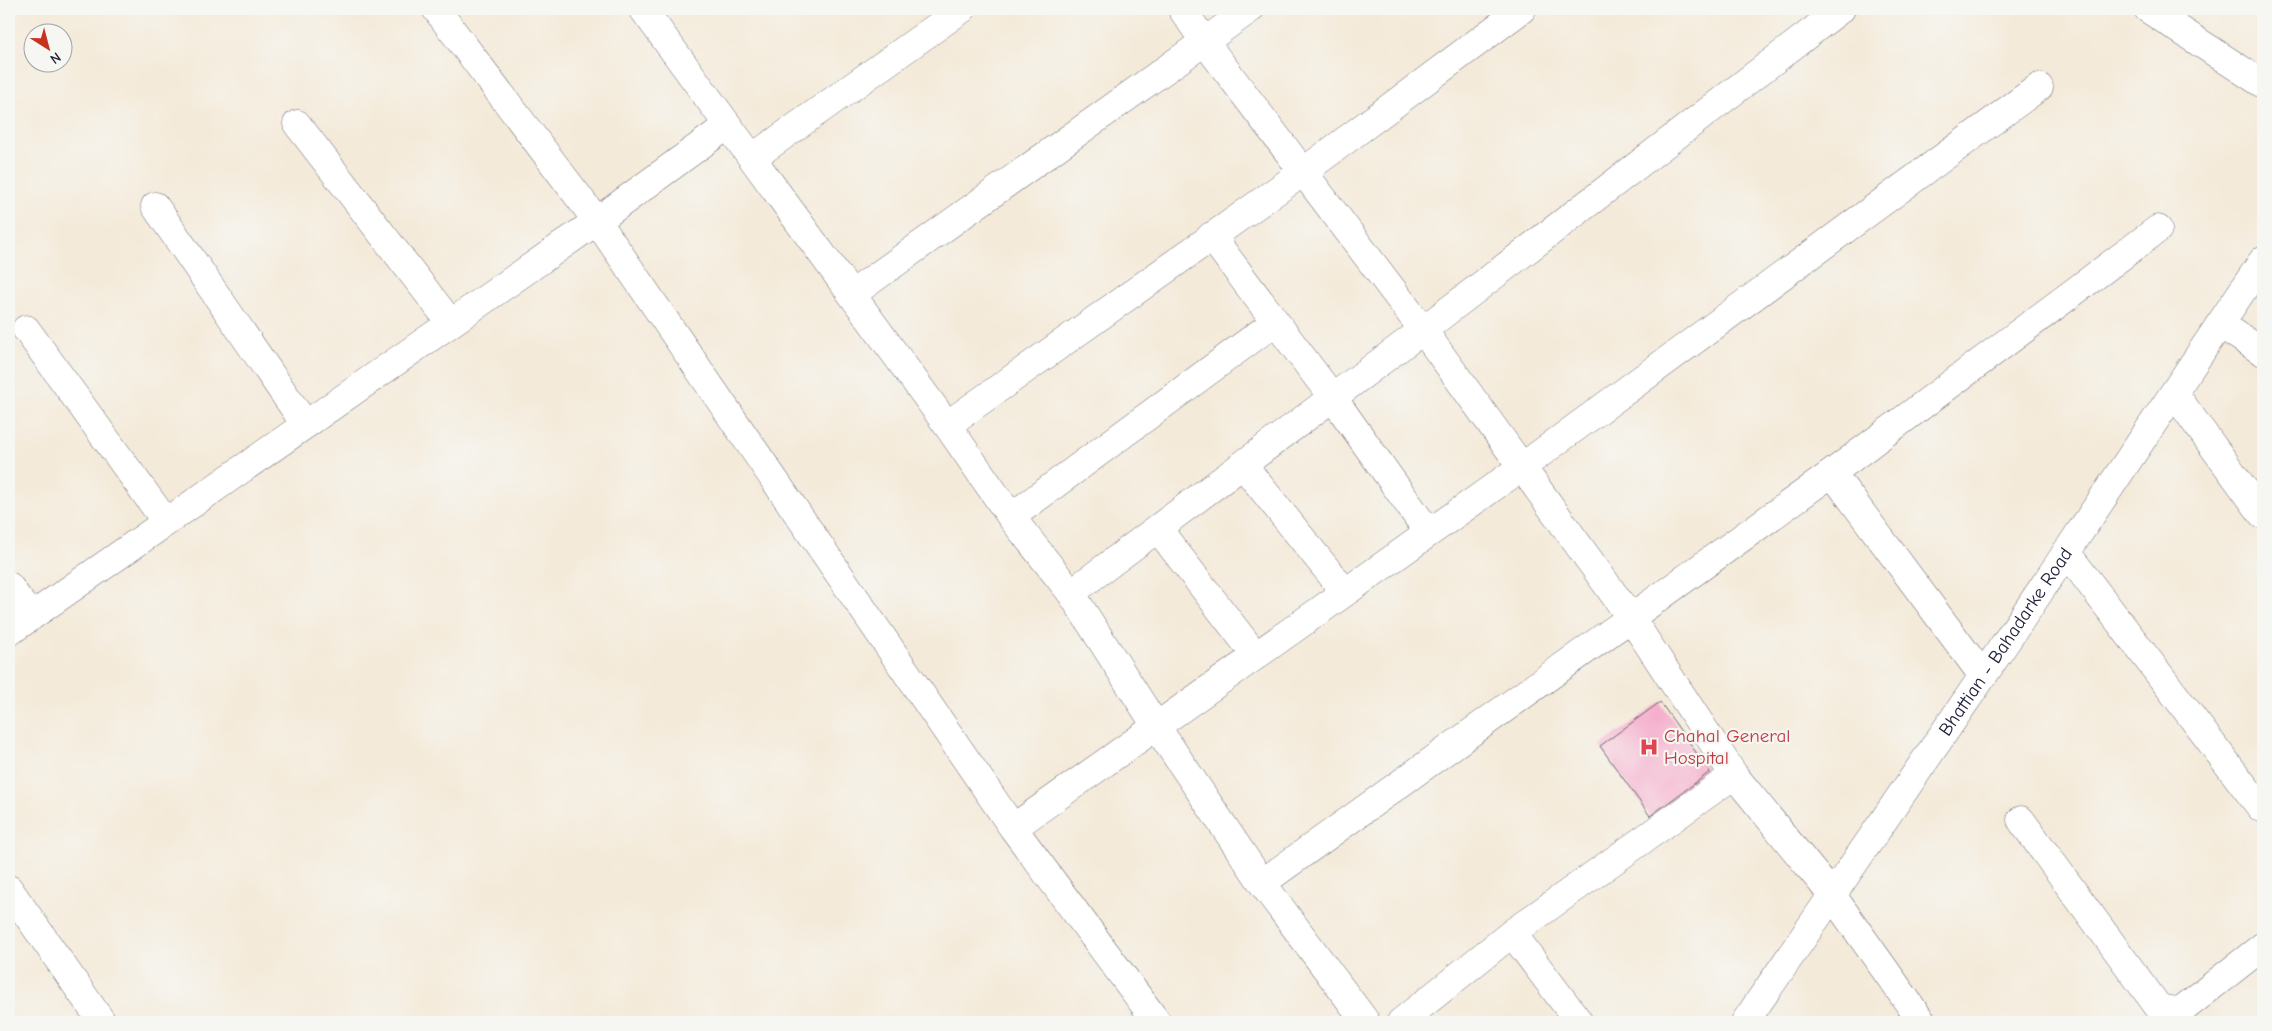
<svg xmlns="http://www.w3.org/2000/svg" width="2272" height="1031" font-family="'Comic Neue',sans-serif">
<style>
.building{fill:#f5aaca}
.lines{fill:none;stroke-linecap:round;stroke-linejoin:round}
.minor-casing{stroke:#6c6872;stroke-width:29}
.tertiary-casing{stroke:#6c6872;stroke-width:29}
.minor{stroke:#fff;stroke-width:28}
.tertiary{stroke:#fff;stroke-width:28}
.labels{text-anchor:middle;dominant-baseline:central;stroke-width:4.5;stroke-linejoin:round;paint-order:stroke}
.street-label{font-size:19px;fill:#22223b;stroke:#f6f6f2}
.health-label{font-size:19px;fill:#be3a42;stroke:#f6f6f2;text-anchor:start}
</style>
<rect width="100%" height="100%" fill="#f6f6f2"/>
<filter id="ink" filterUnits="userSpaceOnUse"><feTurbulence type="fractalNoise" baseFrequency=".02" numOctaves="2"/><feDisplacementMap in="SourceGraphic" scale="10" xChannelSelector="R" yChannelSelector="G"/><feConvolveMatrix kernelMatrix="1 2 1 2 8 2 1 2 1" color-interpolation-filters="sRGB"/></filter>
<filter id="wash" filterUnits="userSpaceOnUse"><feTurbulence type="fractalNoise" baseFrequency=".0096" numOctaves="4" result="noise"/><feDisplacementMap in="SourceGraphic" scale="20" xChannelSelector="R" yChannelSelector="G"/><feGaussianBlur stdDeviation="1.12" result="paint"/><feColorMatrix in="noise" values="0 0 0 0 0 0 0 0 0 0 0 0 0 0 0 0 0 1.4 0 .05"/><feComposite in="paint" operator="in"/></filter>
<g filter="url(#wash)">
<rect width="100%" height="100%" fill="#f4ead9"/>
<g id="blocks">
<path class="building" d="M1660,702l50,70 -60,44 -50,-70z"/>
</g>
</g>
<g filter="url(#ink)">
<use href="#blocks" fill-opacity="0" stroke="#6c6872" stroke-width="1"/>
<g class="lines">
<g class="minor-casing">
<path id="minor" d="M436,9l161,212 416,607 144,194
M643,9l304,416 64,92 60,76 85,133 106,157 104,139
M1182,9l22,32 219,289 208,288 103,157 98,120 90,127
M2148,9l115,75
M297,124l153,198
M752,158l210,-149
M155,206l150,218
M1211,236l122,162 96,135
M852,294l398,-285
M2220,324l43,28
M26,329l140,193
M2174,393l89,122
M947,425l356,-253 219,-163
M1243,465l102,127
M1832,473l151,203
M1011,517l264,-195
M1158,529l98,127
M2066,552l195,256
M9,586l22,31
M1071,593l352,-263 418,-321
M9,632l588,-411 131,-96
M2021,820l138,188 18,3 7,-3 79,-62
M1013,828l509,-361 517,-380
M1262,883l570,-410 326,-244
M9,889l93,133
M1512,933l67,89
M1401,1022l111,-89 222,-158"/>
</g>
<g class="tertiary-casing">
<g id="tertiary">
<path id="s1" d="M1745,1022l238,-346 280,-416"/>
</g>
</g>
<use href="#minor" class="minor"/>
<use href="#tertiary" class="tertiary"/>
</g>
</g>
<defs>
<g id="hospital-bare" transform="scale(1.5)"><path d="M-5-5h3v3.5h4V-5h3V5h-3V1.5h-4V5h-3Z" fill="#e0444e" stroke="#f6f6f2" stroke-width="2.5" paint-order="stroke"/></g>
</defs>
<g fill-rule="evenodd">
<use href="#hospital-bare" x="1649" y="747"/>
</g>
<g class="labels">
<g class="street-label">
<text stroke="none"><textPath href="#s1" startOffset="461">Bhattian - Bahadarke Road</textPath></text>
</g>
<g class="health-label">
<text x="1664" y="736">Chahal General<tspan x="1664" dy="22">Hospital</tspan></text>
</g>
</g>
<rect width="2272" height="1031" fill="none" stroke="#f6f6f2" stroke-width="30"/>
<g transform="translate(48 48) rotate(144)"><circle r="24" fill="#f6f6f2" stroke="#a1a1a9"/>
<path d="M0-4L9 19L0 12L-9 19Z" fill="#c8321e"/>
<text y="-8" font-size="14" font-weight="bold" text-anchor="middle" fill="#22223b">N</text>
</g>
</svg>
